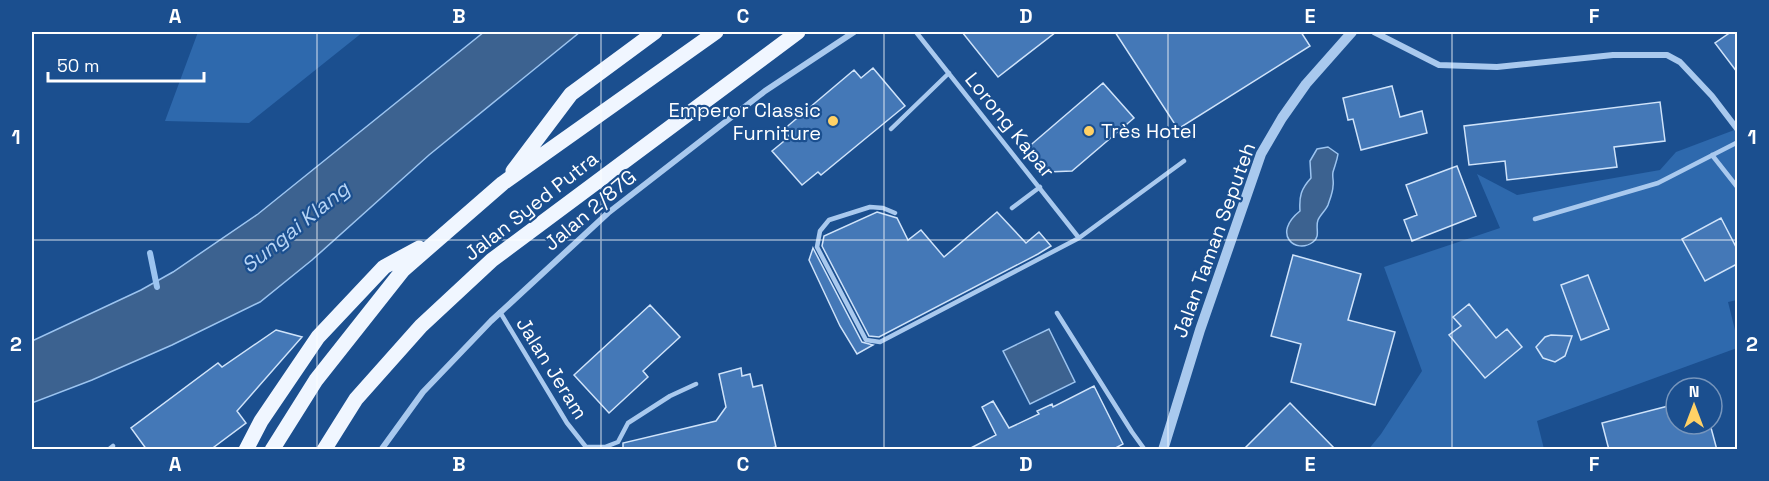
<svg xmlns="http://www.w3.org/2000/svg" width="1769" height="481" font-family="'Space Grotesk',sans-serif">
<style>
.green{fill:#2e69ad}
.water{fill:#3c6290;stroke:#9cc4f0;stroke-width:1.5}
.lines{fill:none;stroke-linecap:round;stroke-linejoin:round}
.stream{stroke:#9cc4f0;stroke-width:6}
.building{fill:#4478b7;stroke:#cfe3fa;stroke-width:1.5}
.service{stroke:#a9c9ee;stroke-width:4.5}
.minor{stroke:#a9c9ee;stroke-width:6}
.tertiary{stroke:#a9c9ee;stroke-width:10}
.primary{stroke:#f0f6ff;stroke-width:15}
.grid{fill:none;stroke:#fff;stroke-width:1.5;stroke-opacity:0.55}
.poi-dot{fill:#ffd166;stroke:#1b4f8f;stroke-width:2}
.labels{text-anchor:middle;dominant-baseline:central;stroke-width:4.5;stroke-linejoin:round;paint-order:stroke}
.poi-label{font-size:20px;fill:#fff;stroke:#1b4f8f;text-anchor:end}
.street-label{font-size:20px;fill:#fff;stroke:#1b4f8f}
.water-label{font-size:21px;font-style:italic;fill:#b5d3f5;stroke:#1b4f8f}
.neatline{fill:none;stroke:#fff;stroke-width:2}
.grid-label{font-size:20px;text-anchor:middle;font-weight:bold;fill:#fff}
</style>
<rect width="100%" height="100%" fill="#1b4f8f"/>
<path class="green" d="M198,32h165l-114,91 -84,-2z
M1737,129v171l-9,2 9,36v10l-200,73 7,28 -176,1 13,-16 41,-63 -38,-104 116,-39 -23,-54 40,21 143,-25 16,-18z"/>
<path class="water" d="M484,32h96l-151,123 -117,105 -52,42 -88,43 -80,35 -60,23v-62l109,-51 32,-18 85,-58z
M1328,147l10,7c-1,7 -3,11 -5,18 -1,5 1,9 0,14 0,6 -3,13 -5,19 -2,5 -8,10 -10,15 -3,8 3,16 -5,22 -17,13 -42,-8 -13,-31 -1,-15 1,-22 11,-33l-1,-17 7,-12z
M1049,329l26,53 -45,22 -27,-53z"/>
<g class="lines">
<path class="stream" d="M150,253l7,34"/>
</g>
<path class="building" d="M962,32h94l-58,45z
M1115,32h186l9,14 -132,83z
M1731,32h6v40l-22,-29z
M873,68l32,38 -84,69 -3,-3 -16,13 -30,-34 17,-14 -6,-7 71,-60 7,8z
M1103,83l31,35 -62,53 -25,1 -21,-23z
M1392,86l8,31 22,-6 5,22 -66,17 -8,-31 -5,1 -5,-22z
M1660,102l5,39 -51,6 3,20 -110,13 -2,-19 -36,4 -5,-39z
M1457,166l19,50 -64,25 -8,-21 13,-5 -11,-30z
M877,212l20,6 11,22 13,-10 23,27 53,-45 29,31 13,-11 12,14 -13,8 -159,83 -10,-1 -47,-90 2,-10z
M1721,218l16,31v15l-32,17 -23,-42z
M813,248l49,94 11,3 -16,9 -17,-28 -31,-66z
M1293,255l68,19 -13,46 47,12 -20,73 -84,-23 10,-38 -30,-8z
M1588,275l21,54 -28,11 -20,-55z
M1469,304l27,34 11,-9 15,18 -37,31 -36,-43 12,-9 -8,-9z
M650,305l30,32 -37,34 5,6 -39,36 -35,-38z
M276,330l26,7 -65,74 9,12 -36,27h-63l-16,-22 87,-65 4,4z
M1551,335l21,1 -7,20 -10,6 -12,-4 -7,-11 9,-10z
M741,368l1,8 8,-2 3,13 9,-2 14,62 -13,3h-140v-7l93,-22 10,-14 -7,-33z
M1094,386l29,58 -11,6h-145l29,-15 -14,-28 11,-6 16,27 30,-14 -2,-3 15,-7 1,3z
M1290,403l46,47h-93z
M1676,404v20h34l7,26h-108l-7,-27z"/>
<g class="lines">
<path class="service" d="M916,32l163,206
M891,129l58,-56
M1712,155l26,33
M1012,208l28,-21
M895,213l-12,-5 -13,-1 -41,13 -9,11 -3,16 49,93 14,2 199,-104 105,-77
M1535,219l123,-36 80,-41
M500,312l67,111 19,24h19l13,-5 10,-19 42,-27 26,-12
M1057,313l75,119 13,18
M108,450l5,-4"/>
<path class="minor" d="M1374,32l65,33 58,2 116,-12h54l13,7 32,34 26,34
M381,450l42,-58 68,-71 117,-108 157,-122 89,-59"/>
<path class="tertiary" d="M1163,450l37,-120 61,-176 21,-36 24,-34 46,-52"/>
<path class="primary" d="M513,171l58,-77 84,-62
M246,450l15,-29 57,-84 66,-70 35,-19
M272,450l44,-70 87,-110 100,-87 213,-151
M324,450l32,-51 65,-73 71,-66 306,-228"/>
</g>
<path class="grid" d="M317,32v418M601,32v418M884,32v418M1168,32v418M1452,32v418M32,240h1706"/>
<g class="poi-dot">
<circle cx="833" cy="121" r="6"/>
<circle cx="1089" cy="131" r="6"/>
</g>
<g class="labels">
<g class="poi-label">
<text x="821" y="110">Emperor Classic<tspan x="821" dy="23">Furniture</tspan></text>
<text x="1101" y="131" text-anchor="start">Très Hotel</text>
</g>
<g class="street-label">
<text transform="translate(1010 125) rotate(51)">Lorong Kapar</text>
<text transform="translate(531 206) rotate(-38)">Jalan Syed Putra</text>
<text transform="translate(590 210) rotate(-40)">Jalan 2/87G</text>
<text transform="translate(1214 240) rotate(-70)">Jalan Taman Seputeh</text>
<text transform="translate(552 368) rotate(58)">Jalan Jeram</text>
</g>
<g class="water-label">
<text transform="translate(295 227) rotate(-39)">Sungai Klang</text>
</g>
</g>
<rect width="1769" height="481" fill="none" stroke="#1b4f8f" stroke-width="66"/>
<g transform="translate(1694 406)"><circle r="28" fill="#1b4f8f" stroke="#7695bc" stroke-width="1.5"/>
<path d="M0-4.5L10 22L0 15L-10 22Z" fill="#ffd166"/>
<text y="-9" font-size="16" font-weight="bold" text-anchor="middle" fill="#ffffff">N</text>
</g>
<path d="M48 72v9h156v-9" fill="none" stroke="#ffffff" stroke-width="3"/>
<text x="57" y="72" font-size="18" fill="#ffffff" stroke="#1b4f8f" stroke-width="4.5" paint-order="stroke">50 m</text>
<rect x="33" y="33" width="1703" height="415" class="neatline"/>
<g class="grid-label">
<text x="175" y="23">A</text>
<text x="459" y="23">B</text>
<text x="743" y="23">C</text>
<text x="1026" y="23">D</text>
<text x="1310" y="23">E</text>
<text x="1594" y="23">F</text>
<text x="16" y="144">1</text>
<text x="1752" y="144">1</text>
<text x="16" y="351">2</text>
<text x="1752" y="351">2</text>
<text x="175" y="471">A</text>
<text x="459" y="471">B</text>
<text x="743" y="471">C</text>
<text x="1026" y="471">D</text>
<text x="1310" y="471">E</text>
<text x="1594" y="471">F</text>
</g>
</svg>
